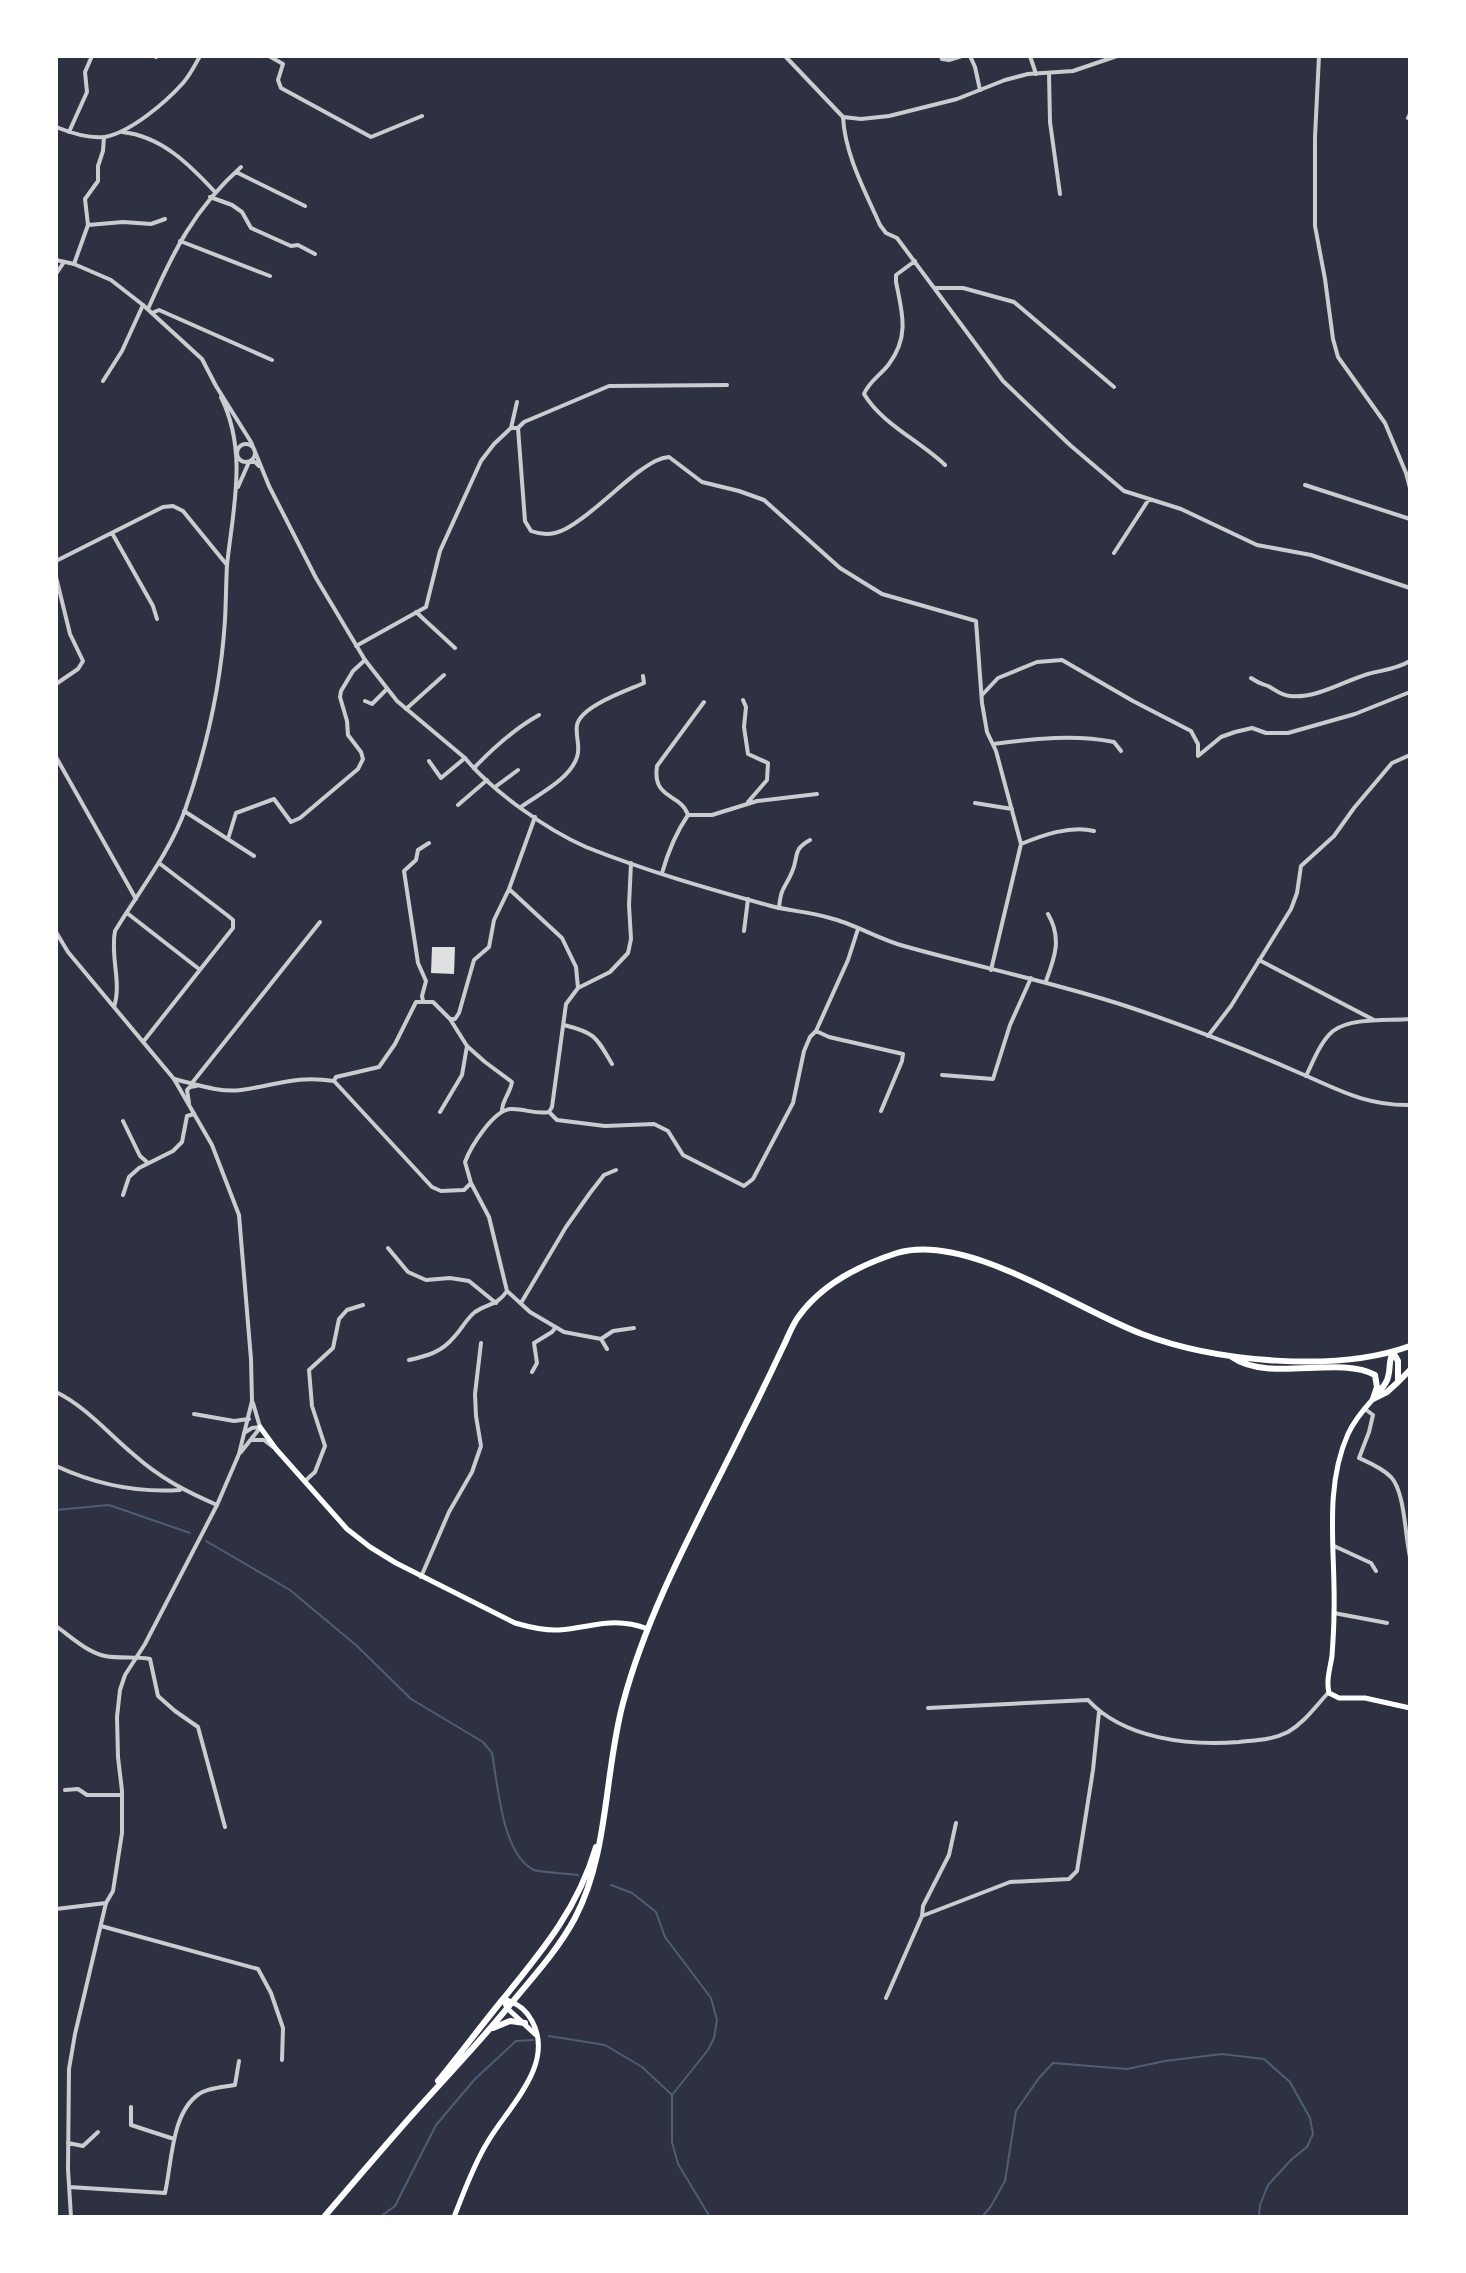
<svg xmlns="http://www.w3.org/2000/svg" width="1466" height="2273" font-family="Signika,sans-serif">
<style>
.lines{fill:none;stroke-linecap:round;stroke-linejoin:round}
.stream{stroke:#4f5d75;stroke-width:2}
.building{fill:#e0e0e3}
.minor{stroke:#caccd0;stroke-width:4}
.tertiary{stroke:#caccd0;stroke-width:4}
.secondary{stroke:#fff;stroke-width:5}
.primary{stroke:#fff;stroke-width:6}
</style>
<rect width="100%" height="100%" fill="#2d3142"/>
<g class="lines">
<path class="stream" d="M56,1510l53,-5 81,28
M206,1541l84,49 67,56 54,53 72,43 9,11c6,32 10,102 42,117 5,2 36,4 44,5
M611,1885l21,8 24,19 9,25 46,61 6,22 -3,18 -6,12 -36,45v47l6,22 32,53
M549,2036l56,9 37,22 29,27
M380,2217l15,-11 41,-81 39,-46 41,-38 17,-1
M982,2217l9,-11 14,-25 11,-70 23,-33 14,-15 74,6 38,-8 57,-7 42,5 26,23 20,36 3,16 -6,13 -15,12 -24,26 -8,20 -1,12"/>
</g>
<path class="building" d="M432,947h23l-1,27 -23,-1z"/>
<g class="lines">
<path class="minor" d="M154,56l2,1
M269,56l14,8 -5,16 3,8 90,49 51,-21
M941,56l1,3 7,1 13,-4
M970,56l5,11 5,23
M1030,56l6,18
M1319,56l-4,81v89l10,53 8,60 5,18 47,66 21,50 4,15
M1049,73l1,49 10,72
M843,117c2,38 22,74 37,108l6,8 11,5 106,143 67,64 54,46 57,18 76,36 54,10 99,33
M1408,118l2,-4
M56,127c15,6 33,12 49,10 26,-5 61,-35 78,-54 7,-8 12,-18 17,-27
M69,132l18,-40 -2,-20 7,-16
M122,132c39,4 67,32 93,60
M236,172l69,34
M210,197l22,8 10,7 9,16 40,18 7,-1 17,9
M88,225l35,-3 28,2 14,-5
M180,241l90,35
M915,261l-19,14v7c6,30 14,54 -7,82 -8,11 -20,17 -25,30 18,30 56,47 81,71
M74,264l14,-39 -3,-26 13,-18v-15l5,-15 1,-14
M56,274l8,-12
M934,288h29l51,14 100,85
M148,309c25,-57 46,-100 93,-142
M152,313l7,-3 113,50
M103,381l19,-30 21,-46
M511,428l6,-26
M518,428l7,93 6,10c8,3 15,4 24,2 22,-4 64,-48 86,-63 9,-6 17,-12 28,-13l33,25 37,9 25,9 76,68 42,26 94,27 6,82 5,29 9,19 25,93 -30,126
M1305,485l105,34
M112,533l41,73 4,13
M1114,553l35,-54
M56,561l107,-54 10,-1 10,5 44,54
M56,577l14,57 13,27 -5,8 -22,15
M416,612l39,36
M356,646l70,-39 14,-56 41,-90 13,-17 17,-16h7l6,-6 85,-36 118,-1
M1251,678c9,6 9,5 17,8 8,4 12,9 22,10 26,3 54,-15 78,-22 15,-4 29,-5 42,-13
M982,695l16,-17 39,-16 25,-2 71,41 58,30 7,13v12l23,-19 14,-5 17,-4 14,5h22l67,-19 55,-22
M743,700l3,7 -2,20 4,27 20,9 -1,17 -19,22
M365,701l7,3 15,-15
M406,709l38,-34
M993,744c41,-5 80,-10 121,-2l7,9
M56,757l80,142
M429,761l12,17 24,-20
M474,768c20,-21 40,-39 65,-53
M495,787l23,-17
M975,803l37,6
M458,805l29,-25
M521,807c18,-13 49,-28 56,-50 4,-10 -2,-21 0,-32 4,-19 49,-34 67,-42l-1,-7
M184,811l70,45
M688,815h24l45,-14 60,-7
M228,839l8,-26 38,-14 17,23 9,-4 58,-49 5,-10 -2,-7 -13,-17 -1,-14 -7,-24 1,-6 12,-20 12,-11
M1021,844c22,-9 50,-19 73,-13
M662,873c6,-21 13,-39 26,-58 -7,-22 -36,-15 -31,-49l47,-64
M509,889l53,49 14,29 2,21
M779,908c2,-22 6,-19 13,-36 7,-16 0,-22 18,-32
M127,913l72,56
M744,931l4,-32
M1259,960l115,60
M1046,981c9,-24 16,-43 2,-67
M423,1001l-1,-5 4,-15 -8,-18 -14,-92 12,-11 2,-10 11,-7
M450,1019l17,27 18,16 27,20c-2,12 -10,18 -10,29
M564,1025c32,8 32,12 48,39
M816,1031l13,6 74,17 -1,7 -21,50
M1208,1036l23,-30 60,-97 6,-16 4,-27 33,-30 20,-28 38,-45 18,-8
M143,1042l90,-114v-8l-6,-5 -68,-52
M942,1075l51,4 17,-54 21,-47
M1306,1076c7,-14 14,-34 27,-45 18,-14 56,-10 77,-12
M174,1079c21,5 46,14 67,11 36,-5 55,-15 93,-9l98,106 9,4 23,-1 7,-7 -6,-21c6,-16 28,-51 45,-53 14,-1 25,6 39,3l3,-5 14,-103 12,-16 32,-16 18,-19 3,-14 -2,-34 2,-42
M334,1081l2,-4 43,-10 16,-23 21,-42h17l17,17h5l4,-6 15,-53 15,-13 5,-27 15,-31 26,-72
M192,1083l128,-161
M189,1103l-2,-13 3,-3 6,-1
M440,1112l22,-37 5,-29
M549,1112l8,8 48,6 49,-2 14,7 15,24 61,31 9,-7 40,-76 11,-52 6,-14 6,-6 32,-71 10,-31
M123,1121l17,35 7,6
M471,1183l18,34 18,74 23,21 34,20 37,7 12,-8 21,-3
M123,1195l6,-18 10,-9 34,-17 9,-9 5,-26 7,-2
M388,1248l20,24 18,8 24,-2 19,3 27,22
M521,1303l45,-76 24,-34 14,-18 12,-5
M601,1339l6,10
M409,1360c18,-4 33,-8 45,-23 8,-8 12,-18 21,-25 13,-9 22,-6 32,-21
M532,1372l5,-9 -3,-20 18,-11 4,-5
M56,1392c29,14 52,41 77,62 27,24 52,37 84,51
M1365,1409l8,6 -4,17 -10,26c11,5 23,10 32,19 14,15 14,59 19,80
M194,1414l40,7 15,-2
M56,1466c39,18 80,27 124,24
M305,1481l10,-9 10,-26 -13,-40 -3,-36 24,-22 6,-29 8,-9 16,-5
M1334,1546l37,17 5,8
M421,1577l28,-65 23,-40 9,-26 -5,-30 -1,-22 6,-51
M1334,1613l53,10
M56,1626c15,11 31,26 49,30 15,3 30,0 45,3l8,37 17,15 23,16 27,100
M928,1708l160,-8c36,39 101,46 151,42 18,-2 33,-2 49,-10 17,-10 27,-25 40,-39
M65,1790l13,-1 9,6h35
M922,1916l1,-10 26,-51 7,-32
M101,1926l157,43 13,24 12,35 -1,32
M886,1998l36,-82 88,-34 59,-3 8,-8 16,-101 6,-58
M131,2107v18l43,14
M68,2143l15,3 15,-14
M69,2187l96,6c7,-30 6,-80 34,-99 8,-6 25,-7 36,-9l4,-24
M71,2217l-3,-48 1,-100 6,-35 31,-131"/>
<path class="tertiary" d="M785,56l58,61 18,2 28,-3 68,-17 48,-19 23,-6 45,-3 44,-15
M56,260l18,4 37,16 32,25 59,54 14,27
M216,386l35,56 18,44 47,92 49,82 32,41 68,57c27,33 82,72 121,89 60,24 123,42 185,59 19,5 40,6 59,12 25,6 48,21 74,28 74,21 149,36 222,60 57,19 114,41 169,65 41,17 69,35 115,34
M237 453a9 9 0 1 1 18 0a9 9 0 1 1-18 0Z
M238,487l11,-25h6l4,4
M56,932l12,20 106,127 38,66 27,70 12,144 1,42 -13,53 -22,51 -72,139 -20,31 -5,15 -3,27 1,40 4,34v42l-9,58 -7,12 -50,6
M114,1007c8,-25 -4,-50 1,-76 24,-40 54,-77 70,-121 21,-60 36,-126 40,-190 1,-19 1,-37 2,-55 6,-57 21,-113 -6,-168
M253,1403l7,24
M244,1433l8,-5 8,-1
M252,1440h12l9,7
M241,1452l19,-24"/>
<path class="secondary" d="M1373,1399c-10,11 -19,22 -25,35 -25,56 -12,120 -14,179 0,14 -1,29 -2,43 -2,13 -6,24 -3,37l10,5h26l45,10
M260,1427l16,22 71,80 23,18 26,16 119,60c14,4 29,8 44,7 35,-3 54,-14 89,-1
M503,1999l4,9 29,27
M454,2217c10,-25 19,-51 33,-74 20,-35 69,-78 45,-122 -6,-12 -17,-19 -29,-22"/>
<path class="primary" d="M1232,1357c37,26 106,-2 143,18l2,12 -4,12
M1398,1382l12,-12
M1378,1393c4,-5 9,-10 10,-16 3,-9 0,-16 5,-24
M1373,1399l14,-7 11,-10v-21l-5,-9
M493,2028l17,-7 15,2
M438,2081c22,-27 43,-55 65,-82 40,-49 75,-91 93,-152
M324,2217c29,-34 59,-69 89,-103 32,-36 65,-70 96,-108 23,-28 49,-56 66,-88 34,-65 29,-144 48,-215 26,-98 79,-189 123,-280 13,-25 25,-51 37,-76 5,-10 9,-22 16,-31 23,-32 61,-51 98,-63 70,-21 178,56 245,81 74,28 194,39 268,12"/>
</g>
<rect width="1466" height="2273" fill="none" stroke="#ffffff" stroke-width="116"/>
</svg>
